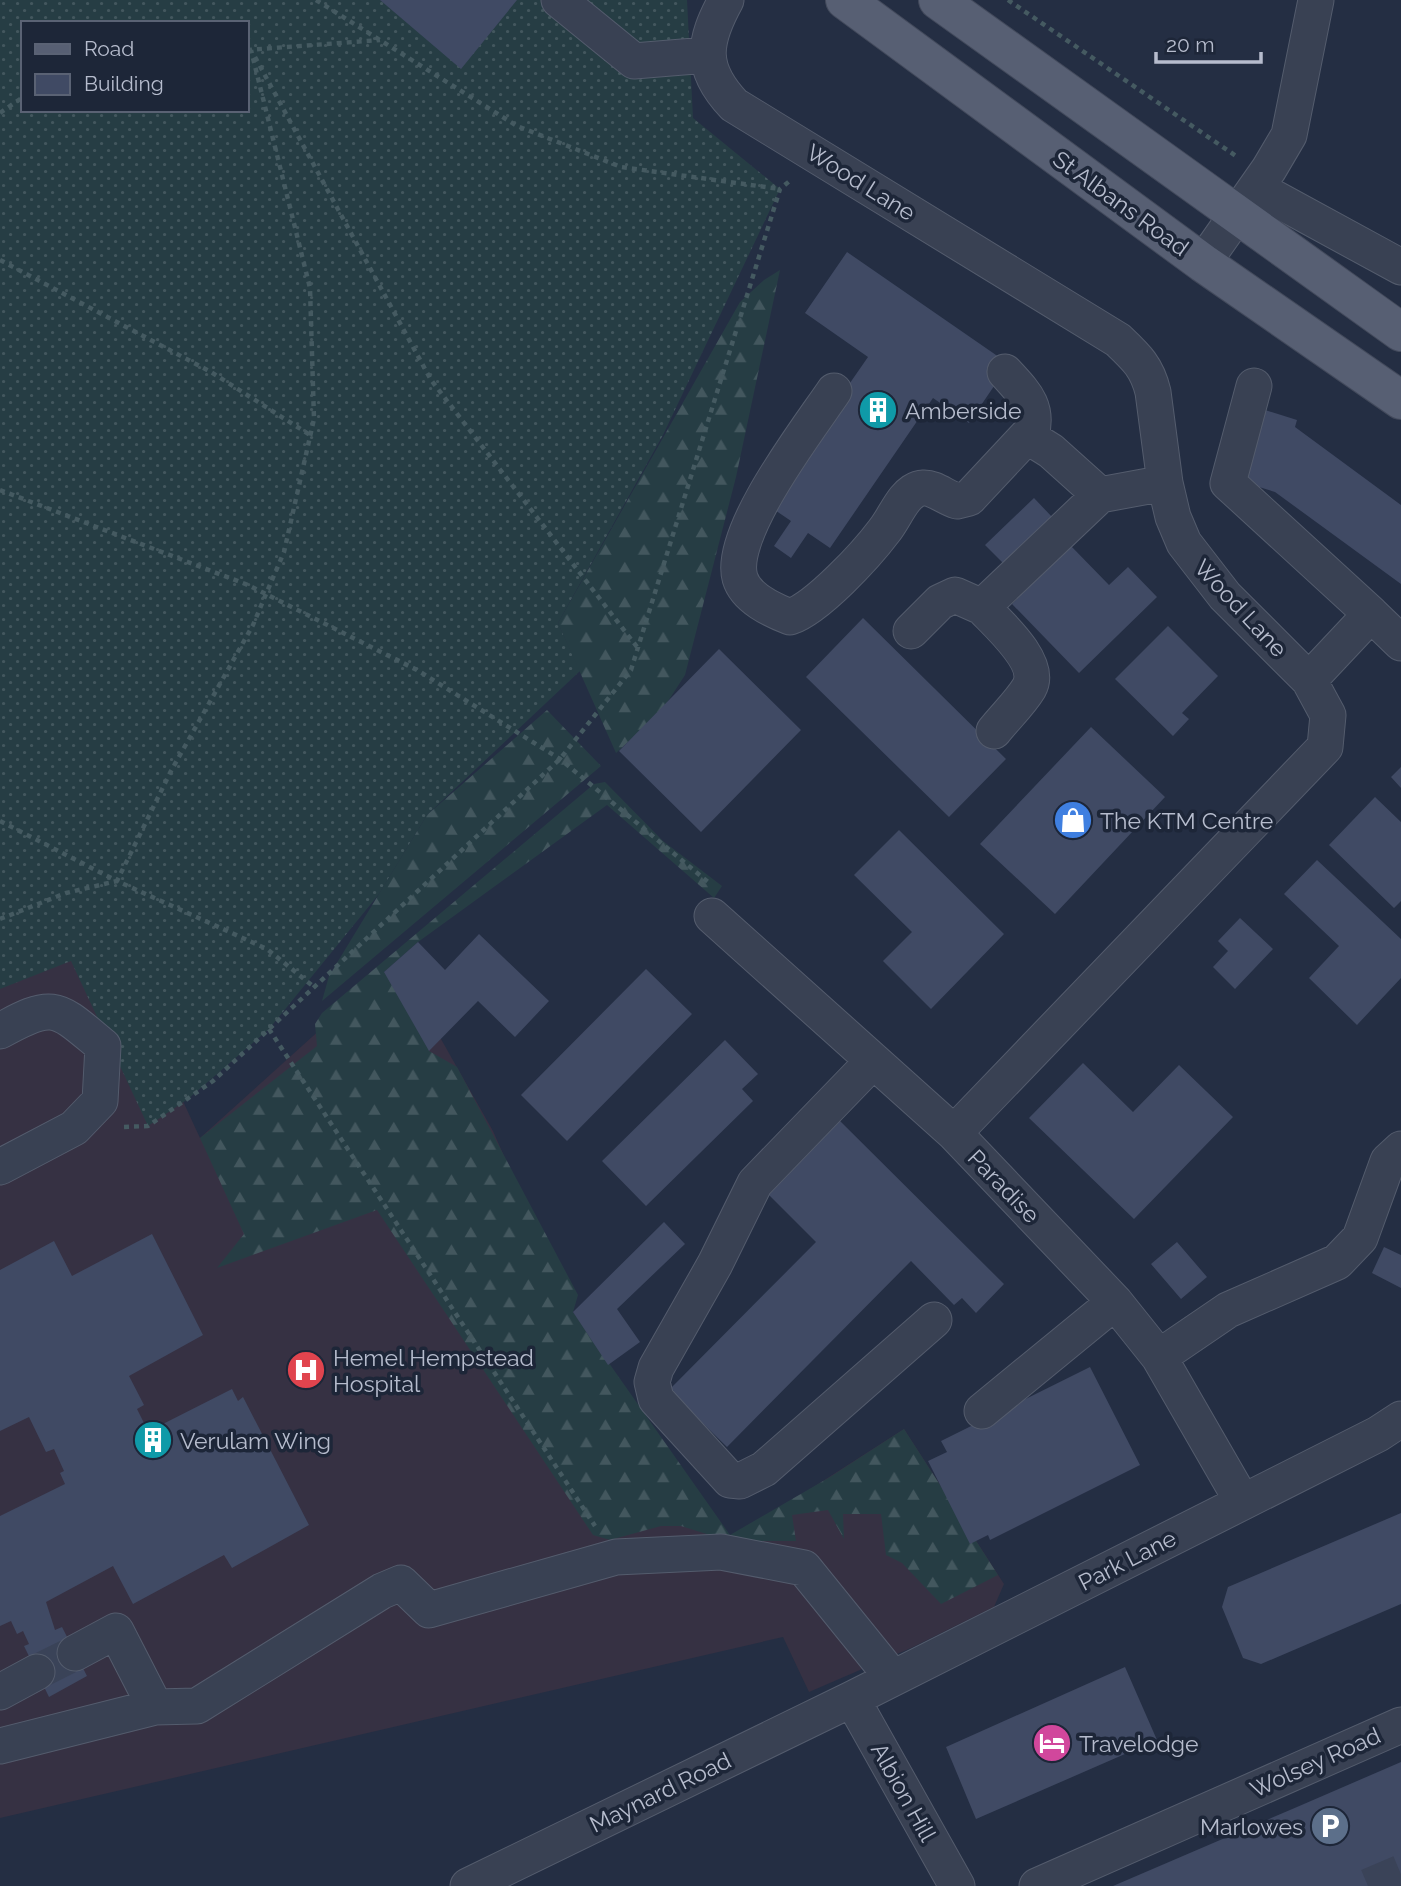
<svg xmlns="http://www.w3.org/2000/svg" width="1401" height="1886" font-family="Raleway,sans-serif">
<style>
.medical{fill:#363143}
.grass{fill:url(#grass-dots);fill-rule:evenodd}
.forest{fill:url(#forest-firs)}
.building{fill:#404a64}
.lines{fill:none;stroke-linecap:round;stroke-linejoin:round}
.minor-tunnel{stroke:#3a4358;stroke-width:35;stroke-dasharray:35 18;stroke-linecap:butt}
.minor-casing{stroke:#545c6d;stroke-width:37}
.major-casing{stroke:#434a5c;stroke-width:40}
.path{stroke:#455a61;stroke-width:4.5;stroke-dasharray:5 5;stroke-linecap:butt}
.minor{stroke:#394153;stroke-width:35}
.major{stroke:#575f73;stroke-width:38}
.labels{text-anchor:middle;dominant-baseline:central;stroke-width:7;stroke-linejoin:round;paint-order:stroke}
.street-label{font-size:23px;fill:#b6bccd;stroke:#1d2638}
.poi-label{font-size:23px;fill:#b6bccd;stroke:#1d2638;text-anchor:start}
</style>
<defs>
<pattern id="grass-dots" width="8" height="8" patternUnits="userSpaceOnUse" patternTransform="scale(1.75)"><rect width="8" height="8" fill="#263d44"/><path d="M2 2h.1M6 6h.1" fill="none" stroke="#43575e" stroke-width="1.8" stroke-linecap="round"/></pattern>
<pattern id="forest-firs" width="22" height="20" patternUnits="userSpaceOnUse" patternTransform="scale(1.75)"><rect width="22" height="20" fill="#263d44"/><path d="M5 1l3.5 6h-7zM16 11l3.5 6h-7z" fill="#43575e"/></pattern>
</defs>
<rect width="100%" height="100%" fill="#242e43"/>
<path class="medical" d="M103,928l97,210 184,-166 40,37 69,122 80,181 156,229 175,-112 100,155 -10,23 -83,41 -102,44 -26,-55 -783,181v-836z"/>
<path class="grass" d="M0,0h687l6,118 87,71 -117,246 -105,188 22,48 -153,144 -48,79 -110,135 -81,70 -40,27 -77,-165 -71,28zM23,23h224v87h-224z"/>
<path class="forest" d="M780,270l-44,207 -51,198 -24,37 -45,41 -58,-130 182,-321 24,-22z
M547,710l54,56 -279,235 7,-25 98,-161z
M605,782l58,59 59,45 -8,12 -107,-93 -189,137 -34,30 40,37 5,42 28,16 121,228 -5,17 157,223 100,-58 74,-48 94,146 -57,29 -39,-41 -16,-8 -5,-41h-38l1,25 -16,-29 -36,5 4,26h-67l-48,-15h-20l-51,14 -17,-5 -216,-325 -160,58 27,-34 -44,-96 117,-92 -2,-22 7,-11 272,-229z"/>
<path class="building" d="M380,0h137l-56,69z
M847,252l162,112 -40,59 -36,-25 -103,150 -22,-15 -17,25 -17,-12 17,-25 -25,-17 102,-147 -63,-44z
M1265,410l32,10 -2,7 106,78v79l-126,-92 -32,-10z
M1034,498l19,20 -49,46 -19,-19z
M1071,546l38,39 19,-18 29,30 -78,76 -67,-69z
M863,618l143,141 -57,58 -143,-140z
M1168,626l50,50 -36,37 7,6 -16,17 -58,-57z
M719,649l82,81 -100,102 -82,-81z
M1091,727l74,70 -110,117 -75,-70z
M1401,767v21l-10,-11z
M1375,797l26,25v79l-7,7 -65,-63z
M899,830l105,104 -73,75 -48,-48 29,-29 -58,-57z
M1317,860l84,79v39l-44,47 -48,-47 30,-32 -55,-52z
M1240,918l33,31 -38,40 -22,-22 15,-16 -10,-10z
M479,934l70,67 -34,36 -37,-36 -49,50 -45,-79 34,-30 27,28z
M646,969l46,45 -125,127 -46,-46z
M725,1040l33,34 -16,15 11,12 -107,105 -44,-45z
M1083,1063l50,49 46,-47 54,52 -99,102 -105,-101z
M836,1117l168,167 -28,29 -14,-15 -8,7 -43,-44 -184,186 -58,-57 147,-148 -52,-52z
M664,1222l21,22 -68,65 23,33 -32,23 -35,-53z
M152,1234l51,101 -74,41 15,29 -7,4 9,18 7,-3 2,4 77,-39 6,12 5,-4 66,128 -77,43 -8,-13 -91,49 -20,-38 -67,36 9,28 7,-3 25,49 -38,21 -25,-51 5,-2 -6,-13 -6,3 -6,-13 -11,5v-110l65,-32 -5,-11 4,-2 -10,-22 -8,3 -17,-35 -29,14v-161l54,-29 18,35z
M1177,1242l30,35 -26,22 -30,-35z
M1384,1247l17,8v33l-29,-15z
M1090,1367l50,98 -150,75 -2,-5 -18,9 -42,-83 19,-9 -6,-11z
M1401,1513v91l-140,60 -18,-6 -21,-51 6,-20z
M1125,1667l32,73 -181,79 -30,-72z
M1401,1762v124h-288l184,-79z"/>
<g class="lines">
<path class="minor-tunnel" d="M37,1672l38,-19
M1368,1886l33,-14"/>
<g class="minor-casing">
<path id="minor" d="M559,0l75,61 73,-6
M726,0c-23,42 -27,68 8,105l384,235c18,17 29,27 35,52l12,91 8,34 11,26 41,53 84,84 19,35 -3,32 -371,386
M1256,188l145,79
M1203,263l66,-94 20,-34 27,-135
M1005,372c20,22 34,34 26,64
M1254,386l-26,97 143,131
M834,391c-25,37 -107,143 -94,187 6,20 32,32 50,39 27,-9 76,-62 94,-86 8,-10 13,-22 21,-32 4,-5 11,-11 18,-11 11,-1 23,10 34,13l12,-3 58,-62 24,15 49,44
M911,631l29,-29 15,-7 27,12
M1309,680l62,-66 30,29
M994,731c11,-14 26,-28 35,-43 14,-25 -31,-64 -47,-81l118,-112 65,-12
M712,916l242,217 161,169 44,55 83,144
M0,1031c55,-31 57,-23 103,15l-3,55 -26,27 -74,39
M873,1061l-118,122 -40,81 -59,104 -4,14 4,17 74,81 10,1 24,-12 170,-149
M1159,1357l69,-47 109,-48 23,-24 28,-77 13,-12
M982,1411l133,-109
M75,1653l41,-22 39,76
M0,1692l37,-20
M852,1699l105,187
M0,1746l155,-39 42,-1 185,-115 19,-8 28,27 187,-53 105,-5 83,16 89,110
M468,1886l384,-187 526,-265 23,-15
M1037,1886l364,-161"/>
</g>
<g class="major-casing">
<path id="major" d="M845,0l358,263 198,137
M938,0l463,332"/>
</g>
<path class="path" d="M316,0l201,126 104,41 159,22
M1008,0l228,156
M247,50l133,-10
M255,57l176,323 206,267
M0,113l23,-16
M0,260l211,112 99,63
M0,490l248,95 169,85 143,89 148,123
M0,821l117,60 54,-110 82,-146 13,-31 18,-42 30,-133 -4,-131 -59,-238
M0,919l66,-26 51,-12 150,68 47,38
M269,1029l326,497
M124,1127l24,-1 65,-45 347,-322 71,-89 149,-481 12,-10"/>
<use href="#minor" class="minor"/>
<use href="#major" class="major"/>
</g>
<defs>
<g id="building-disc" transform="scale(2.0125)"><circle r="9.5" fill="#0f9aa8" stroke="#1d2638"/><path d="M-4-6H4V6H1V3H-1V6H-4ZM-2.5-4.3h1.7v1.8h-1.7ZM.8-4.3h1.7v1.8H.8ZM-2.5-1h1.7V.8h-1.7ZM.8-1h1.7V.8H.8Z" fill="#fff"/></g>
<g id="shop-disc" transform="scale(2.0125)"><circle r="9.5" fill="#3f7fe0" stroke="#1d2638"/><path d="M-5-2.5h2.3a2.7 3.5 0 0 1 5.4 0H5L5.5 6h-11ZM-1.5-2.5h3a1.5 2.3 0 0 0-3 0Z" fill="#fff"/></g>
<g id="hospital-disc" transform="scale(2.0125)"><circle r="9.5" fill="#e0444e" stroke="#1d2638"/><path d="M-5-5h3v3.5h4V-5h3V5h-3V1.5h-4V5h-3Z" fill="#fff"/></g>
<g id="hotel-disc" transform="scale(2.0125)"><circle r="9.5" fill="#d1479c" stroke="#1d2638"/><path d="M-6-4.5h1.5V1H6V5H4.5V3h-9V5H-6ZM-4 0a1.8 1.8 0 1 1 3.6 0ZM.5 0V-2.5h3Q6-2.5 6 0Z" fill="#fff"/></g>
<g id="parking-disc" transform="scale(2.0125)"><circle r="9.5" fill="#5c6f8a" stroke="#1d2638"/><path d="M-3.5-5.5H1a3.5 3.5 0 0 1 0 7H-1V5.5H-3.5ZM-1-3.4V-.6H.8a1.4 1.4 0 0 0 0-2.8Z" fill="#fff"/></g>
</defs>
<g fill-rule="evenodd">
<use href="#building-disc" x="878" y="410"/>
<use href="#shop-disc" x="1073" y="820"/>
<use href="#hospital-disc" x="306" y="1370"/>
<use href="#building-disc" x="153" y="1440"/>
<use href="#hotel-disc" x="1052" y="1743"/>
<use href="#parking-disc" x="1330" y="1826"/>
</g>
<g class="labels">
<g class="street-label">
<text transform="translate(861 182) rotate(32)">Wood Lane</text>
<text transform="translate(1121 203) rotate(36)">St Albans Road</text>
<text transform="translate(1241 608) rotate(47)">Wood Lane</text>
<text transform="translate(1004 1186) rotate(46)">Paradise</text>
<text transform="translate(1127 1560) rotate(-27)">Park Lane</text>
<text transform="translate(1315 1762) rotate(-24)">Wolsey Road</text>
<text transform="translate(660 1792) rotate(-26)">Maynard Road</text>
<text transform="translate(904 1792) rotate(61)">Albion Hill</text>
</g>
<g class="poi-label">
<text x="905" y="410">Amberside</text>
<text x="1100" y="820">The KTM Centre</text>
<text x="333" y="1357">Hemel Hempstead<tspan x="333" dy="26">Hospital</tspan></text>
<text x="180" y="1440">Verulam Wing</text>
<text x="1079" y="1743">Travelodge</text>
<text x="1303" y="1826" text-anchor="end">Marlowes</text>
</g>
</g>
<rect x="21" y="21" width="228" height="91" fill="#1d2638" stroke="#5a6274" stroke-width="2"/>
<rect x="35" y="44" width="35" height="10" fill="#575f73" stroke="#5a6274" stroke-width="2"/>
<text x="84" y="56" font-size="21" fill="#b6bccd">Road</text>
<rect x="35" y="74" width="35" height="21" fill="#404a64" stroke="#5a6274" stroke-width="2"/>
<text x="84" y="91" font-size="21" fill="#b6bccd">Building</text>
<path d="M1156 52v10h105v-10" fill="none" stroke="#b6bccd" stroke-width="3.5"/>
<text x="1166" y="52" font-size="21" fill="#b6bccd" stroke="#1d2638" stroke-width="5" paint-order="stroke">20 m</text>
</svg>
